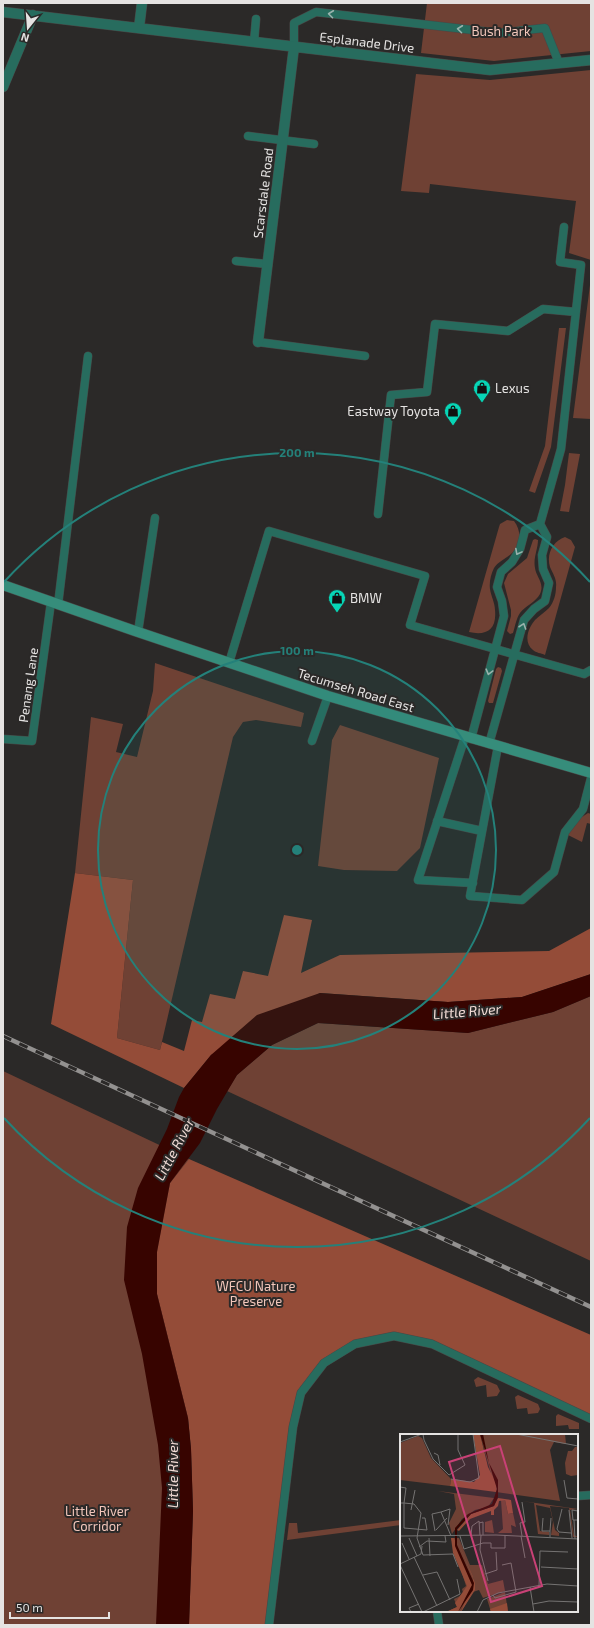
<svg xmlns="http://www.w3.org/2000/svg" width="594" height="1628" font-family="'Exo 2',sans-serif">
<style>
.green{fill:#6f4134}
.forest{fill:#944c38}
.water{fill:#370400}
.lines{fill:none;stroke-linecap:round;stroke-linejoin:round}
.lane-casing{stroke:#494746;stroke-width:9}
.street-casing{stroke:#494746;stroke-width:11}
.secondary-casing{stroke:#494746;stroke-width:11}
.lane{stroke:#276c5e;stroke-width:8}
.street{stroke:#276c5e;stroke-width:10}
.secondary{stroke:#368d7b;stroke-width:10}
.rail-casing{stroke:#939190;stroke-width:4.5}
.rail{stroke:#2b2928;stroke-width:3;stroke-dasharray:9;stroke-linecap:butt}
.oneway{stroke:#99b3ad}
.ring{fill:none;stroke:#24817a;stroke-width:2}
.labels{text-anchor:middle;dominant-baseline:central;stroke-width:4;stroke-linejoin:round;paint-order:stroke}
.park-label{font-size:13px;fill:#f3c7bb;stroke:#2b2928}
.street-label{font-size:13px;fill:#e5e3e2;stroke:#2b2928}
.poi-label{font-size:13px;fill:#e5e3e2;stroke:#2b2928;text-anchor:start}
.water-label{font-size:14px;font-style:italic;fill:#f1dbd5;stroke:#2b2928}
.inset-road{fill:none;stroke:#757372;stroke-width:1}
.view{fill:#c94176;fill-opacity:0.15;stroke:#c94176;stroke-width:2}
.inset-edge{fill:none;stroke:#e5e3e2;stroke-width:2}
.centre{fill:#24817a;stroke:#2b2928;stroke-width:2}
.ring-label{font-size:12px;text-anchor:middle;font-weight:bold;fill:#24817a;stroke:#2b2928;stroke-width:4;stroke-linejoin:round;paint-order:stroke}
</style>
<rect width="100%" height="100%" fill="#2b2928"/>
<path class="green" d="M427,3h164v48l-97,10 -73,-8z
M591,70v190l-22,-7 7,-52 -146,-17 -1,9 -28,-2 15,-117 74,6z
M591,277v142l-18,-1z
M559,328h7l-15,119 -16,46 -6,-2 16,-45z
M569,453l11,1 -11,58 -9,-1 5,-26z
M507,520l7,1c8,10 7,24 -3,33 -6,5 -13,8 -17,14 -3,6 -5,14 -4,21 1,7 5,14 5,21 2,20 -9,26 -26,22l30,-105 1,-3z
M565,537l6,3 4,7 -30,108c-4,-2 -9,-2 -12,-5 -10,-8 -5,-22 2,-30 4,-4 10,-8 14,-12 5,-6 7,-14 7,-21 1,-8 -3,-13 -6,-20 -4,-13 3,-26 15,-30z
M535,539l3,1c0,9 -5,18 -3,28 1,9 10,15 5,26 -4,8 -15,12 -20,19 -4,6 -5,14 -7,20l-3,1 -3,-3 4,-15v-6l-7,-27 4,-9 19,-16 6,-18z
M155,663l149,50 -3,14 -45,-7 -13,2 -10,15 -73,313 -43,-12 16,-158 -58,-7 16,-156 32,7 -7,28 21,5 16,-66z
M498,667l3,1 1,3 -9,32h-4l-1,-2 8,-32z
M340,725l99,33 -19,90 -23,23 -53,-1 -26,-4 14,-126z
M588,813l3,1v10l-4,-1 -5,19 -14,-7 8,-14z
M591,996v265l-364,-170 10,-16 35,-30 46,-22 150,10 85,-21z
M3,1071l186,88 -19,24 -13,111 31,124 1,207h-186z
M478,1377l19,8 3,6 -3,5 -10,1 -1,-12 -10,2 -2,-7z
M518,1395l20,9 2,5 -2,4 -10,1 -1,-6 -10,1 -2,-12z
M558,1414l21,9v6h-10l-1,-4 -12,1v-10z
M401,1520v5l-114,15 2,-17h8l1,10z"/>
<path class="forest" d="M75,873l58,7 -16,158 43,12 2,-8 22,9 8,-31 10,2 8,-28 25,5 8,-28 25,5 16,-61 28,5 -11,53 39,-18 209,-4 42,-23v46l-69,23 -74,5 -128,-9 -109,62 -27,33 -133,-64z
M189,1159l402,176v85l-159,-76 -38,-8 -39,8 -31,19 -23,30 -32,232h-80l4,-114 -2,-62 -3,-31 -31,-124v-42l13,-69z"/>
<path class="water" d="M591,974v22l-38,16 -85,21 -150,-10 -46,22 -35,30 -20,34 -17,34 -30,40 -13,69v42l31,124 3,31 2,62 -4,114h-33l6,-137 -4,-43 -16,-91 -18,-74 1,-18 2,-35 11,-39 29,-59 12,-32 5,-9 27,-33 46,-40 63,-22 128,9 74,-5z"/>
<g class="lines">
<g class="lane-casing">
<path id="lane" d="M254,42l2,-23
M294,47v-24l22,-11 183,21 46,-5 14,35
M248,136l66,8
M236,261l31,3
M258,342l107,14
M378,514l13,-119 36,-3 8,-68 73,7 35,-22 33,3
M58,605l30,-249
M138,632l17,-114
M229,663l40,-132 156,45 -15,49 174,49 7,-4
M465,737l-47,143 55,3
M3,739l29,2 19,-139
M471,739l33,-123 -2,-15 -5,-14 4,-15 11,-10 8,-13 5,-19 15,-6
M312,741l16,-45
M489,744l35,-124 10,-11 11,-8 4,-18 -6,-14 -1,-14 5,-18 -7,-13 21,-75 20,-184 -21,-3 4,-35
M498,746l-28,150 52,4 32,-28 11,-40 18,-23 8,-31
M437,821l45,10
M577,1496l14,-1
M437,1611l2,14
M269,1625l24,-198 8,-34 23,-30 31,-19 39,-8 38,8 159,75"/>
</g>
<g class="street-casing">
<path id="street" d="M3,12l487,58 101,-10
M139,28l3,-25
M3,87l30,-72
M258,342l36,-295"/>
</g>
<g class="secondary-casing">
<path id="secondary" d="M3,585l132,46 193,65 263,77"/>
</g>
<use href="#lane" class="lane"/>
<use href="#street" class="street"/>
<use href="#secondary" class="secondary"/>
<g class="rail-casing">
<path id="rail" d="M3,1036l588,271"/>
</g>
<use href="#rail" class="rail"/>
</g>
<defs><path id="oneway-chevron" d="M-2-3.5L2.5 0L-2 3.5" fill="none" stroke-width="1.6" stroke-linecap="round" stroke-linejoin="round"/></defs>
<g class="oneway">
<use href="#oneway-chevron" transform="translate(331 14) rotate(-173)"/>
<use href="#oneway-chevron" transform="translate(460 29) rotate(-173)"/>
<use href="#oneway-chevron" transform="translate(518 552) rotate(118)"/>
<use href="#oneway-chevron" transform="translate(523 626) rotate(-71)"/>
<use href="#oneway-chevron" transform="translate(489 672) rotate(105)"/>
</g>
<circle cx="297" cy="850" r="199" fill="#24817a" fill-opacity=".12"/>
<g class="ring">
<circle cx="297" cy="850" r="199"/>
<path d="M590 1118A397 397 0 0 1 4 1118M4 582A397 397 0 0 1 590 582"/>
</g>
<defs>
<g id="shop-pin" transform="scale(0.9)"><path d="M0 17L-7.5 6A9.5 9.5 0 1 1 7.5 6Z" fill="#07d5b6" stroke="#2b2928"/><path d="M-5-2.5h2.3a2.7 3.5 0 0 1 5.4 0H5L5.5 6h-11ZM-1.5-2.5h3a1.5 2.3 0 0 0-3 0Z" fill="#111"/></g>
</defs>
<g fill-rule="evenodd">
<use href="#shop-pin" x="482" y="388"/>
<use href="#shop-pin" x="453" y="411"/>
<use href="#shop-pin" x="337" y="598"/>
</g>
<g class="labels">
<g class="park-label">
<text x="501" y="31">Bush Park</text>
<text x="256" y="1286">WFCU Nature<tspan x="256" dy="15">Preserve</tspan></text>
<text x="97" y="1511">Little River<tspan x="97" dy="15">Corridor</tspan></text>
</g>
<g class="street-label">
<text transform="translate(367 42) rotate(7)">Esplanade Drive</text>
<text transform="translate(263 193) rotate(-83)">Scarsdale Road</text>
<text transform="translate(28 685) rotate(-82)">Penang Lane</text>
<text transform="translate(356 690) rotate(17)">Tecumseh Road East</text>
</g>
<g class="poi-label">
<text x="495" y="388">Lexus</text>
<text x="440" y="411" text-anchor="end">Eastway Toyota</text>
<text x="350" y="598">BMW</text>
</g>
<g class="water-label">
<text transform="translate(467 1011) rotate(-5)">Little River</text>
<text transform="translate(174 1149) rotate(-62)">Little River</text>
<text transform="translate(172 1474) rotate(-90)">Little River</text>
</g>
</g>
<g transform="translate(400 1434)">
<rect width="178" height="178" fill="#2b2928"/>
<path d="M80,0h85l1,10 -12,-2 -4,8 10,51 -64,-9zM18,2l4,2 9,20 20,21 -1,7 -50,-6v-37zM175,13h3v28l-7,1 -5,-2 -1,-11 3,-12h4zM38,57l56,7 -6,9 -13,3 -13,9 -10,15 -3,-11 7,-14 -2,-15zM101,66h4l3,14 5,-1 3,14 -5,-2 1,8h-14l5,-4zM122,67l56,8 -8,1 4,25 4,2h-5l-4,-29 -19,-2 5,24 4,3v3l-8,-1 2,-13 -3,-14 -14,-3 4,26 9,1v3l-11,-1 -4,-31zM92,86l2,13 -9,-1v-10zM51,104h8l11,27h12l6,19 15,-4 2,11 -22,7 -4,-8 -6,2 -12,20h-15l11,-5 -3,-8 6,-3 3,-3 -1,-4 4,-3zM105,158l3,20h-17l-4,-13z" fill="#6f4134"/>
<path d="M73,0h7l8,33 8,16v9l-46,-6 1,-7 23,3 6,-7zM98,64l13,2 2,13 -5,1 -3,-14 -6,1 -1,5 -4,4v5h-3v-4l-21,8 -11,12 -2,-1 14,-16 23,-8zM51,104h3l18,47 -14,27h-12l11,-5 -2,-4 12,-17 -14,-33zM56,104l19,45v7l-14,22 5,-14 7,-8v-13zM107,169l1,9h-17l-1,-3z" fill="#944c38"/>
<path d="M80,0h3l6,29 9,17v17l-4,9 -23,8 -14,15v16l17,38 -1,7 -15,22 14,-27 -17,-39v-18l13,-14 24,-10 5,-15z" fill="#370400"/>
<path class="inset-road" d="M23,0l1,6 9,19 16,16 16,-10 -7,-15v-16M116,0l62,12M0,8l22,-8M34,19l4,2 2,10M51,45l19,3 9,-4 -6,-44M164,46l3,18 11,1M0,53l6,1 -2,15 10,1 7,9 -4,25 6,17 30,-1 5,13M122,68l3,20 -5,1 2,13M0,69h4v25l23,2 -2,-12h-3M162,75l-5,20 2,3 12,1M11,76l4,-20M169,76l3,28M178,77l-6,-1 1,10h5M41,78l9,-3 -2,16M143,84l-1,13h8v6M174,86l1,19M79,89l4,-1v13M36,96l11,-12M35,97l-3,-17 9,-2 10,24M150,97l1,-13M71,101l1,-9 7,-5 1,14M81,101l-1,15 8,31M0,102l96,-1 82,4M60,102l4,13 19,-6h8v5h14v-13M121,102l4,22M9,104l8,18M29,104l1,18M2,109l7,16M19,113l8,-6 19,1 -1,-6M14,123l23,49M0,130l21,-10 1,-8M0,131l22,47M141,133l37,2M85,140l12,-4 -1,-18M23,141l14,-3 13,28M139,152l1,-35 28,1M130,153l4,25M93,161l2,3 21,-6 -5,-29 -9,2M133,170l16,-3 29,1M11,178l-2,-4 10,-4M23,178l37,-18 -3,-15M77,178l6,-12 15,-7 49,-9 31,2"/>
<path class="view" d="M100,12l42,140 -51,16 -42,-140z"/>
<rect width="178" height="178" class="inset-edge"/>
</g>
<circle cx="297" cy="850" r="6" class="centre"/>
<g class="ring-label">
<text x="297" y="457">200 m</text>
<text x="297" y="655">100 m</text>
</g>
<rect width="594" height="1628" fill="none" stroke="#e5e3e2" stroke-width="8"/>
<g transform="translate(28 28) rotate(197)" stroke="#2b2928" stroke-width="3" paint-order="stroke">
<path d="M0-3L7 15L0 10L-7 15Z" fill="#e5e3e2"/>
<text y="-6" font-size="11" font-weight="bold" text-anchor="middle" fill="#e5e3e2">N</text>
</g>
<path d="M10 1612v6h99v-6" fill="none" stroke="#e5e3e2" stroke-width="2"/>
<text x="16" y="1612" font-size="12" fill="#e5e3e2" stroke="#2b2928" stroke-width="3" paint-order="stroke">50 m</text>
</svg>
